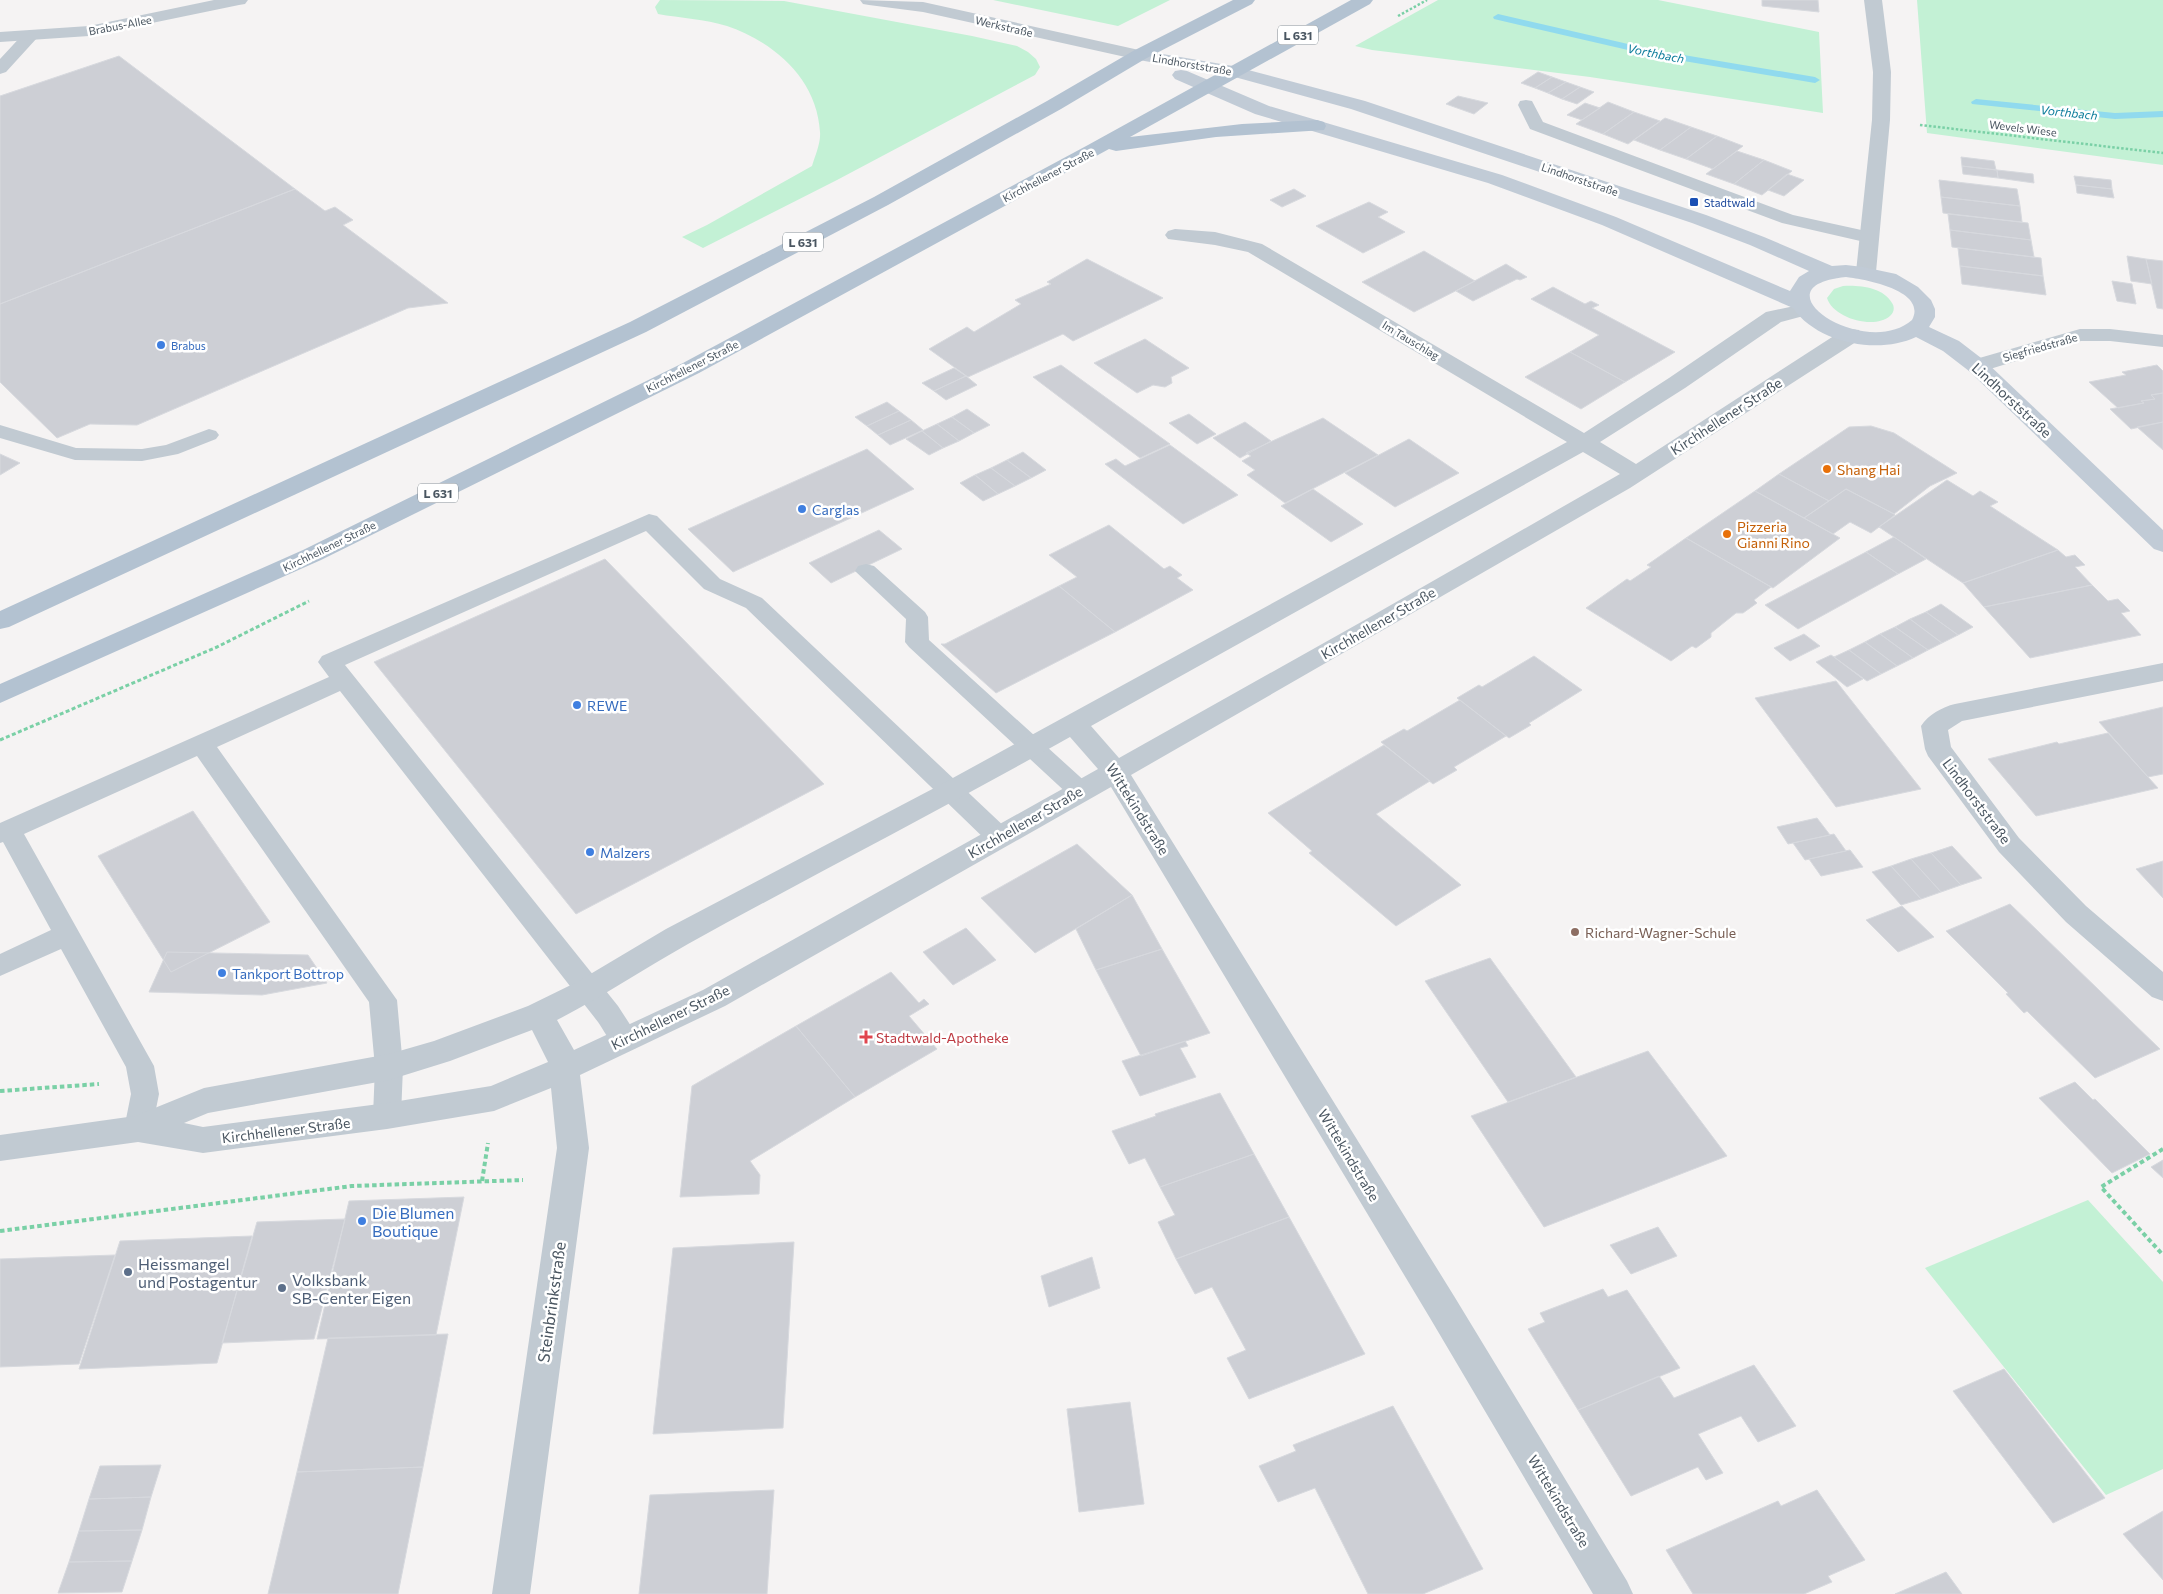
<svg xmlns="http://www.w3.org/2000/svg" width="2163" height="1594" font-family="Commissioner,sans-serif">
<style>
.green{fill:#c3f1d5}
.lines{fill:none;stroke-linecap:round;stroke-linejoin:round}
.stream{fill:#90daee;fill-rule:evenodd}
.building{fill:#cdcfd5;stroke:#d7d9de}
.path-far2{stroke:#7ad0a6;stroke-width:2.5;stroke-dasharray:2.5 2;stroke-linecap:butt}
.path-far1{stroke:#7ad0a6;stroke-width:3;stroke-dasharray:4 2.5;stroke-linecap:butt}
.path{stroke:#7ad0a6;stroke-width:4;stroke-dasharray:4.5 3;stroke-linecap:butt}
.lane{fill:#c1cad2;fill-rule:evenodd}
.street{fill:#c1cad2;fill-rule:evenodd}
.secondary{fill:#c1cbd6;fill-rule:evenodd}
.primary{fill:#b3c2d1;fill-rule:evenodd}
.transit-dot{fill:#1a4fb4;stroke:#fff;stroke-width:2}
.shop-dot{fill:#3f7fe0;stroke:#fff;stroke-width:2}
.food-dot{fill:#e8710a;stroke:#fff;stroke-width:2}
.education-dot{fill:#8d6e63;stroke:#fff;stroke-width:2}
.health-dot{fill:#e0444e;stroke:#fff;stroke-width:2}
.service-dot{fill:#5c6f8a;stroke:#fff;stroke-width:2}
.labels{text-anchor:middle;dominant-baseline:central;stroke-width:5;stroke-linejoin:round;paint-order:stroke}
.far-street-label{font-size:11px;fill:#4a5661;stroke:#fff}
.far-transit-label{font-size:11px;fill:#164399;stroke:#fff;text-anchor:start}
.far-shop-label{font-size:11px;fill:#366cbe;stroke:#fff;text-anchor:start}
.shield{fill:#fff;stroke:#808990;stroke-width:1}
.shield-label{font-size:12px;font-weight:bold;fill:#4a5661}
.far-water-label{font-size:12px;font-style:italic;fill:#0c7c9b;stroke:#fff}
.street-label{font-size:14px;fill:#4a5661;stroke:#fff}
.food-label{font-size:14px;fill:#c56008;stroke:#fff;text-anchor:start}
.shop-label{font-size:14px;fill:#366cbe;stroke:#fff;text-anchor:start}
.education-label{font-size:14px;fill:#785e54;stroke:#fff;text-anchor:start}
.health-label{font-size:14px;fill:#be3a42;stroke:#fff;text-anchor:start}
.near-shop-label{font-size:16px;fill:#366cbe;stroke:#fff;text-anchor:start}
.near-service-label{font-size:16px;fill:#4e5e75;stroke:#fff;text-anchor:start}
.near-street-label{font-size:16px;fill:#4a5661;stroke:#fff}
</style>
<rect width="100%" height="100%" fill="#f5f3f3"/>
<path class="green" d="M660,0l124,1 188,35 45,10 11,6 8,7 4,8 -5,8 -198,105 -134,68 -21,-11 25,-12 105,-59c3,-10 9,-23 8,-34 -3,-53 -46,-90 -93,-106 -22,-7 -47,-8 -69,-12l-3,-7z
M993,0h177l-52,26z
M1438,0h220l161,32 4,81 -233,-36 -218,-27 -17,-4z
M1917,0h246v165l-236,-32z
M1843,286c16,-1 40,1 49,17 3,4 2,10 -2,13 -16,14 -57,2 -63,-18l7,-9z
M2088,1200l75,82v187l-57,26 -181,-227z"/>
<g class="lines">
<path class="stream" d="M1498,14l156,36 161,27 5,3 -5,3 -161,-27 -160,-37 -1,-2z
M1976,99l139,14 48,-2v6l-48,2 -143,-15 -1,-2z"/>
</g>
<path class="building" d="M1762,0h56l1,12 -57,-6z
M119,56l176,133 -295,115v-208z
M1538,72l14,5 -17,11 -14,-5z
M1552,77l14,5 -18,11 -13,-5z
M1566,82l14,5 -18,12 -14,-6z
M1580,87l14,5 -17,12 -15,-5z
M1458,96l30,7 -14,11 -28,-10z
M1608,102l26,10 -31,22 -27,-10z
M1585,103l15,5 -18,12 -15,-5z
M1634,112l26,9 -32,23 -25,-10z
M1665,118l26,9 -31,23 -26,-10z
M1691,127l26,9 -31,23 -26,-9z
M1717,136l26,10 -30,23 -27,-10z
M1737,151l27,9 -30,24 -28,-10z
M1961,157l33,4 2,9 -34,-4z
M1764,160l28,11 -30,24 -28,-11z
M1962,166l35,4 1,8 -35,-4z
M1997,170l36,4 1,9 -36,-5z
M1787,174l17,6 -20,16 -16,-6z
M2074,176l37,4 1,9 -36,-4z
M1939,180l78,9 3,17 -79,-9z
M2076,185l36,4 2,9 -37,-5z
M295,189l30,22 10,-4 18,13 -10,5 105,78 -40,5 -271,117 -47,-1 -33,14 -57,-56v-78z
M1294,189l12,7 -24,11 -12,-7z
M1941,197l79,9 2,16 -79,-9z
M1369,202l19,10 -10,5 27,15 -42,21 -47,-27z
M1948,214l80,9 3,17 -81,-10z
M1950,230l81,10 3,17 -82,-10z
M1958,248l83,10 2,18 -83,-10z
M1424,251l51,30 -61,31 -52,-30z
M2127,256l19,3 6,25 -21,-3z
M1087,259l76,39 -90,43 -10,-7 -95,43 -39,-28 38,-22 7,5 47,-28 -6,-4 36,-16 -4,-2z
M2146,259l17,2v48l-6,-1z
M1506,264l21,13 -7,3 -3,-1 -44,22 -17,-10z
M1960,266l83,10 3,19 -84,-11z
M2112,281l20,3 4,20 -19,-3z
M1553,287l32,17 6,-3 8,4 -7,3 83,44 -50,30 -55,-30 29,-17 -68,-36z
M1145,339l44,29 -18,9 1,6 -7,4 -12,-2 -16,8 -43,-30z
M1570,352l55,30 -44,27 -56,-32z
M1061,365l109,79 -30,14 -107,-81z
M2157,365l6,6v22l-12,2 4,4 -14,2 3,2 -26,5 -29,-26 37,-7 -4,-3z
M954,368l12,8 -32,15 -12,-8z
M966,376l11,9 -31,15 -12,-9z
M2163,393v29l-32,7 -21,-20 34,-6 -3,-2 14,-2 -4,-4z
M887,402l12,9 -32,15 -12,-9z
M967,409l23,16 -16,8 -22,-16z
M899,411l12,9 -33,15 -11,-9z
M1189,414l27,20 -19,10 -28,-21z
M952,417l22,16 -15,8 -22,-17z
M1323,418l55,37 -93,48 -38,-28 8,-5 -13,-9 9,-5 -5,-3z
M911,420l12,10 -33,15 -12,-10z
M1245,422l26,19 -31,17 -27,-20z
M2163,422v28l-26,-23z
M937,424l22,17 -16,7 -21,-17z
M1871,426l23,7 63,40 -27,13 -36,28 -48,-25 -17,12 -50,-27 70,-47z
M922,431l21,17 -14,7 -23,-16z
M1409,439l50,34 -64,34 -50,-34z
M1170,445l68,50 -55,29 -78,-60 11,-5 9,7z
M867,449l47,40 -181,83 -45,-43z
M1023,452l23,18 -15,8 -24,-18z
M0,454l20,9 -20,12z
M1007,460l24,18 -16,8 -24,-18z
M991,468l24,18 -17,8 -23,-19z
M1779,474l50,27 -25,17 -49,-27z
M975,475l23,19 -15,7 -23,-18z
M1947,480l26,16 7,-5 18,11 -8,4 68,44 -95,33 -84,-56z
M1313,489l50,35 -32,18 -50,-36z
M1846,489l48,25 1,1 -24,18 -21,-11 -17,12 -29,-16z
M1755,491l85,47 -67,50 -87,-50z
M1109,525l55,44 6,-3 12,9 -5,3 16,12 -78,42 -56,-46 18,-9 -28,-22z
M879,530l23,19 -71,34 -22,-20z
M1894,537l32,22 -28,15 -32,-22z
M1686,538l85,49 -17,13 3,3 -14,10h-7l-25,20v4l-15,11 -4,-2 -21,15 -85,-53 41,-29 3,2 21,-14 -4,-2z
M2058,550l8,7 9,-2 10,10 -10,2 17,18 -108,22 -21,-24z
M1866,552l32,22 -100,55 -33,-24z
M605,559l219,225 -248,130 -202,-252z
M2092,585l16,16 10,-2 12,12 -9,2 20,22 -111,23 -46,-51z
M1059,586l56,46 -119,61 -55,-49h4z
M1941,604l32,23 -15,8 -32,-23z
M1926,612l32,23 -16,8 -32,-24z
M1910,619l32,24 -14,7 -33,-23z
M1895,627l33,23 -15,8 -33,-24z
M1804,634l16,12 -30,15 -16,-13z
M1880,634l33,24 -16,8 -32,-24z
M1865,642l32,24 -16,8 -32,-24z
M1849,650l32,24 -14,7 -33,-24z
M1831,655l3,2 29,22 -16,8 -31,-25z
M1534,656l48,34 -53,33 2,2 -22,13 -52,-40 22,-13 3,2z
M1836,681l85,108 -85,18 -81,-109z
M1460,700l46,36 -52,31 3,3 -24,14 -52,-42 23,-13 3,2z
M2163,707v67l-15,3 -49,-55z
M2108,733l50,55 -122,28 -48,-57 49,-12 20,-5 2,2z
M1384,745l46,36 -54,33 85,71 -65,41 -87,-73 3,-2 -44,-38z
M193,811l77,111 -99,50 -73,-116z
M1817,818l13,17 -42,9 -11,-17z
M1834,834l12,17 -41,9 -12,-17z
M1077,844l55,51 -97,58 -54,-55z
M1952,846l30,32 -21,7 -30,-32z
M1850,850l13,17 -42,9 -12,-17z
M1931,853l30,32 -20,7 -30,-33z
M1911,859l30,33 -20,7 -30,-33z
M2163,861v37l-27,-29z
M1891,866l30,33 -20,6 -29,-33z
M1132,895l30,54 -66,21 -20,-41z
M2010,904l150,145 -65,29 -68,-67 -3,2 -18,-19 2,-1 -62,-62z
M1902,906l32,31 -36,15 -32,-32z
M966,928l30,32 -43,25 -30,-33z
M1162,949l48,84 -69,23 -45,-86z
M167,952l141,3 19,28 -65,12 -113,-3z
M1490,958l86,119 -68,25 -83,-121z
M891,972l28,31 5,-4 5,5 -20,12 28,33 -82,48 -59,-71z
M796,1026l59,71 -105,64 10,14 -1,19 -79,3 12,-111z
M1185,1041l3,5 -8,2 16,29 -56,19 -18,-35z
M1648,1051l79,105 -183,71 -73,-111z
M2075,1082l18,18 2,-1 55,55 -38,19 -73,-75z
M1220,1093l34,61 -94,33 -15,-29 -16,6 -17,-33 44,-15 -1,-2z
M1254,1154l35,63 -113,42 -18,-37 17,-7 -15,-28z
M2163,1160v18l-12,-11z
M464,1197l-28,138 -119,4 32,-138z
M1289,1217l76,137 -116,45 -22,-41 19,-8 -34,-63 -17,7 -19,-35z
M345,1219l-31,120 -92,4 35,-121z
M1658,1227l19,29 -46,18 -21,-29z
M252,1236l-35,127 -138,6 41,-128z
M794,1242l-11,186 -130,6 20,-186z
M115,1255l-36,109 -79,3v-108z
M1092,1257l8,31 -51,19 -8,-31z
M1603,1289l5,8 19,-7 53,78 -102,42 -50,-81 17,-7 -5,-9z
M448,1334l-25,133 -126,5 31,-134z
M1754,1365l42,61 -38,16 -17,-26 -43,18 25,39 -17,7 -8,-13 -67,29 -53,-86 81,-34 15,22z
M2004,1369l101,129 -52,25 -100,-132z
M1130,1402l14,102 -65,8 -12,-103z
M1393,1406l90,163 -60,25h-55l-53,-106 -37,14 -19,-36 37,-15 -3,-6z
M161,1465l-10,32 -62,2 11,-33z
M423,1467l-25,127h-130l29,-122z
M774,1490l-7,104h-128l11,-99z
M1817,1490l48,70 -37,16 4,6 -28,12h-111l-27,-44 112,-49 3,5z
M151,1497l-9,33 -63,1 10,-32z
M2163,1511v69l-40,-46z
M142,1530l-10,31 -63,1 10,-31z
M132,1561l-10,31 -64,1 11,-31z
M1946,1572l16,22h-67z"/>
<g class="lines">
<path class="path-far2" d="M1398,16l29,-16
M1920,125l243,28"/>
<path class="path-far1" d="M0,740l217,-93 92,-46"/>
<path class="path" d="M0,1091l99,-7
M2163,1149l-62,38 62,68
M482,1181l6,-38
M0,1231l352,-45 171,-6"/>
<path class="lane" d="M31,30l6,2 2,3 -2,3 -31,34 -6,2v-15l25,-27z
M1526,100l6,1 11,21 250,93 82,18 3,4 -3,4 -6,2 -87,-20 -252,-94 -12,-24 2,-4z
M0,425l76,23 66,1 24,-4 43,-16 7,2 3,4 -3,4 -38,15 -36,7 -67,-1 -75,-22z
M649,514l8,2 63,63 42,19 246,232 4,7 -4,7 -9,2 -9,-2 -244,-236 -42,-19 -58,-58 -301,134 273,341 22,34 -4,8c-22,7 -27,-10 -38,-26l-258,-331 -123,56 180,253 6,67 -2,49 -4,8 -10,4 -10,-4 -4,-8 2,-49 -6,-65 -172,-246 -173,78 130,232 5,28 -7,35 -4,9 -10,3 -10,-3 -4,-9 7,-35 -5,-27 -65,-118 -61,27v-22l51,-24 -48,-88 -3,1v-20l329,-146 -11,-15 4,-6z
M866,564l8,2 51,46 3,5 1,23 160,145 3,6 -3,6 -9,3 -9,-3 -162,-150 -4,-5 1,-23 -51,-48 3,-5z"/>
<path class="street" d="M214,0h34l-3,4 -6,1 -150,31 -89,6v-10l89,-6z
M860,0l63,2 216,48 6,1 3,4 -3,4 -6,1 -216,-48 -54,-7 -6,-1z
M1864,0h18l9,72 -1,48 -14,152 -3,4 -7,2 -7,-2 -3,-4 16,-152 1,-48z
M1175,229l40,3 47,12 322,189 85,-55 97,-66 38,-8 7,2 4,4 -4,4 -30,8 -96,66 -85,54 36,22 207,-134 8,-1 8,1 3,5 -3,5 -229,148 -499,287 323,521 173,285 6,13h-40l-163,-276 -319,-531 -386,219 -145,69 9,73 -59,446h-38l65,-446 -6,-60 -57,23 -107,18 -184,24 -65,-11 -138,19v-26l135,-19 69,-28 185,-34 45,-13 94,-35 49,-24 89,-53 274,-144 627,-343 -319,-190 -33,-7 -47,-6 -3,-4 3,-4zM1583,452l37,22 -257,147 -244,137 -28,-32zM1070,737l28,32 -395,221 -129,60 -17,-30c45,-23 87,-51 131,-76 127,-70 256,-136 382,-207zM532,1030l16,32 -57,24 -104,17 -184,24 -19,-4 24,-10 181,-33 61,-19z
M2080,329h30l53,6v12l-53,-6h-29l-104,32 -8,-2 -3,-5 3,-5z
M2163,663v18l-201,40 -14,9 3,17 68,91 67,68 77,66v29l-11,-4 -86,-75 -67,-70 -71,-96 -3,-7 -4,-23c7,-11 21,-19 34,-22z"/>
<path class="secondary" d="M1139,50l94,16 132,35 341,114 58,22 68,29 14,-1 17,2 33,7 22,13 13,13 4,9v8l-6,10 30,14 26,20 178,169v22l-9,-3 -185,-178 -26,-20 -27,-14c-38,18 -99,6 -123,-29l-191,-83 -114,-42 -233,-69 -80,-35 -3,-4 3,-4 6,-1 6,1 82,35 233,69 114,42 174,74 9,-14 10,-6 -59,-26 -58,-22 -341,-114 -120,-33 -98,-17 -3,-4 3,-4zM1846,277c17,2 82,13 66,43 -47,41 -160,-34 -66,-43z"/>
<path class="primary" d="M1233,0h22l-3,4 -107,55 -84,50 -173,96 -242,127 -637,295 -9,2v-18l630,-289 244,-125 173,-96 86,-50z
M1351,0h22l-3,4 -240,133 112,-13 75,-4 7,2 2,4 -2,4 -108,7 -100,14 -7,-2 -410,224 -378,187 -321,143v-19l303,-134 380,-187 405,-218z"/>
</g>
<rect class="transit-dot" x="1689" y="197" width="10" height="10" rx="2.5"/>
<g class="shop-dot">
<circle cx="161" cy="345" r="5"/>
<circle cx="802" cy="509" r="5"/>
<circle cx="577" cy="705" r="5"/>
<circle cx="590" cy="852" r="5"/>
<circle cx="222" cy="973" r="5"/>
<circle cx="362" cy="1221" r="5"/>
</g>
<g class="food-dot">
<circle cx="1827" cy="469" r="5"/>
<circle cx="1727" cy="534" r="5"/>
</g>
<circle class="education-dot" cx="1575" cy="932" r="5"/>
<path class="health-dot" d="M863.5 1029.5h5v5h5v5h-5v5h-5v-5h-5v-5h5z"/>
<g class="service-dot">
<circle cx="128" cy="1272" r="5"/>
<circle cx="282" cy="1288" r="5"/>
</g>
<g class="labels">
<g class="far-street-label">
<text transform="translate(120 25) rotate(-11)">Brabus-Allee</text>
<text transform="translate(1004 26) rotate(13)">Werkstraße</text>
<text transform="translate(1192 64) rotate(10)">Lindhorststraße</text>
<text transform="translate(2023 128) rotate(7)">Wevels Wiese</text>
<text transform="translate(1048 175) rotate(-28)">Kirchhellener Straße</text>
<text transform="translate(1580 179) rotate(19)">Lindhorststraße</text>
<text transform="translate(1411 340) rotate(31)">Im Tauschlag</text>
<text transform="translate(2040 347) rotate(-16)">Siegfriedstraße</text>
<text transform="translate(692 366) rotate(-27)">Kirchhellener Straße</text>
<text transform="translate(329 546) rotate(-26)">Kirchhellener Straße</text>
</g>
<g class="far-transit-label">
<text x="1704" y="202">Stadtwald</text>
</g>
<g class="far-shop-label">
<text x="171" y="345">Brabus</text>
</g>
<g class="shield">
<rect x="1278" y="25.5" width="40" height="19" rx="4"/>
<rect x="783" y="232.5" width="40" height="19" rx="4"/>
<rect x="418" y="483.5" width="40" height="19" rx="4"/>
</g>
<g class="shield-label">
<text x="1298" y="35">L 631</text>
<text x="803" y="242">L 631</text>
<text x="438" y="493">L 631</text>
</g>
<g class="far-water-label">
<text transform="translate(1656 53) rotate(11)">Vorthbach</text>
<text transform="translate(2069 112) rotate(6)">Vorthbach</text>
</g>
<g class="street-label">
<text transform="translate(2012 400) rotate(43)">Lindhorststraße</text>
<text transform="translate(1726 416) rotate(-33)">Kirchhellener Straße</text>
<text transform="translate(1378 623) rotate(-30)">Kirchhellener Straße</text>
<text transform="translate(1977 801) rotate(53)">Lindhorststraße</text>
<text transform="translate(1138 809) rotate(58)">Wittekindstraße</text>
<text transform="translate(1025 822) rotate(-30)">Kirchhellener Straße</text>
<text transform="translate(670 1017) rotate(-26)">Kirchhellener Straße</text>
<text transform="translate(286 1130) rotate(-7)">Kirchhellener Straße</text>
<text transform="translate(1349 1155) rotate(59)">Wittekindstraße</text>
<text transform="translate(1559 1501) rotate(59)">Wittekindstraße</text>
</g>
<g class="food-label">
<text x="1837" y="469">Shang Hai</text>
<text x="1737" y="526">Pizzeria<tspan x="1737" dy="16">Gianni Rino</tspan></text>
</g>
<g class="shop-label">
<text x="812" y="509">Carglas</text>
<text x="587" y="705">REWE</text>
<text x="600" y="852">Malzers</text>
<text x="232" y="973">Tankport Bottrop</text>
</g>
<g class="education-label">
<text x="1585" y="932">Richard-Wagner-Schule</text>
</g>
<g class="health-label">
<text x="876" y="1037">Stadtwald-Apotheke</text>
</g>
<g class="near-shop-label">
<text x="372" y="1212">Die Blumen<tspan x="372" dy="18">Boutique</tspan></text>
</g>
<g class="near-service-label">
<text x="138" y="1263">Heissmangel<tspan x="138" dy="18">und Postagentur</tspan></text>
<text x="292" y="1279">Volksbank<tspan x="292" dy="18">SB-Center Eigen</tspan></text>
</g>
<g class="near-street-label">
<text transform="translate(551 1302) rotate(-82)">Steinbrinkstraße</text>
</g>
</g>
</svg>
